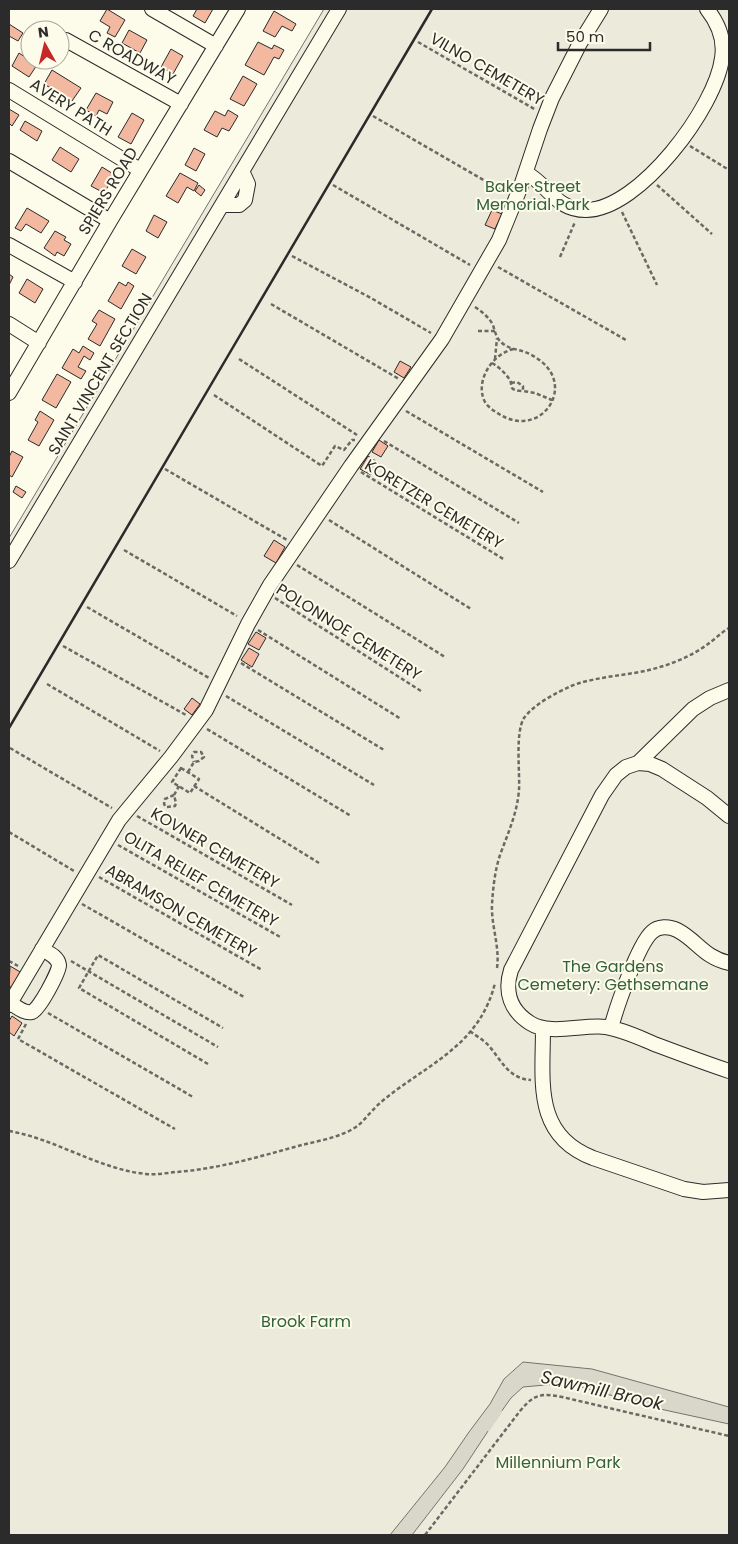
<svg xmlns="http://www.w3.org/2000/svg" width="738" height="1544" font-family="Poppins,sans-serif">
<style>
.green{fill:#ecebdb;stroke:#74746e}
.water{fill:#d8d7c9;stroke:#74746e}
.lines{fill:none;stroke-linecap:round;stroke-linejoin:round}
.stream{stroke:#d8d7c9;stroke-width:4}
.building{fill:#f2b8a0;stroke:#2b2b2b}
.minor-casing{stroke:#2b2b2b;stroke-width:16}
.path{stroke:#6a6964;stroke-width:2.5;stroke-dasharray:4 2.5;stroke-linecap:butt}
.minor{stroke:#fdfbea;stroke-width:14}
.wall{stroke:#2b2b2b;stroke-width:2.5}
.labels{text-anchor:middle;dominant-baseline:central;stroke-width:4;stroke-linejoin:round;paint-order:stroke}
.street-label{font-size:16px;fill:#2b2b2b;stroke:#fdfbea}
.park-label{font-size:16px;fill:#34623c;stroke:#fdfbea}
.water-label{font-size:18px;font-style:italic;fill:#2b2b2b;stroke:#fdfbea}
</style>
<rect width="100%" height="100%" fill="#fdfbea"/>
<path class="green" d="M324,9h405v1526h-720v-997z"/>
<path class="water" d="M523,1362l69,7 137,38v17l-69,-15 -93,-26 -44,4 -12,11 -15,21 -33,50 -51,66h-22l55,-68 24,-35 21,-28 14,-25z"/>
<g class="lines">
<path class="stream" d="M488,1429l12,-17"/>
</g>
<path class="building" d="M107,9l18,11 -10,17 -8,-4 3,-6 -10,-6z
M197,9h16l-8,14 -12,-7z
M274,11l22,13 -4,7 -10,-5 -7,11 -12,-6z
M9,24l14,9 -5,8 -9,-5z
M129,30l18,10 -7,13 -18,-10z
M258,42l14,7 2,-4 10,5 -5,9 -5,-2 -10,18 -19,-10z
M171,49l12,7 -10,18 -12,-7z
M19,53l18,12 -8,12 -17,-11z
M52,70l29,18 -9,13 -28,-17z
M243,76l14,8 -13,22 -14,-7z
M96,93l17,9 -6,12 -8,-4 -3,6 -10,-6z
M9,109l10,6 -7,11 -3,-3z
M228,110l10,6 -9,15 -7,-3 -5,9 -13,-7 11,-19 10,5z
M132,113l12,7 -13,24 -13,-7z
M25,121l17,10 -5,10 -17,-11z
M60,147l19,12 -8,13 -19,-12z
M194,148l11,6 -9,17 -11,-6z
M102,167l13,8 -11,18 -13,-7z
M180,173l18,10 -4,8 -7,-4 -9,16 -12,-7z
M199,185l6,5 -4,6 -6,-5z
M27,208l22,13 -8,12 -15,-9 -5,7 -6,-3z
M492,210l10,4 -7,15 -10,-4z
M154,215l13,7 -9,16 -12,-7z
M55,231l11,6 -2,3 7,4 -7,12 -7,-4 -2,4 -11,-8z
M132,249l14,8 -10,17 -14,-8z
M9,274l4,3 -4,8z
M27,279l16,10 -8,14 -16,-10z
M119,282l7,4 2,-4 6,4 -13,23 -13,-8z
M99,310l16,9 -15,27 -12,-7 9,-15 -5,-3z
M83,346l11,7 -4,7 -6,-4 -6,11 8,4 -5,8 -19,-11 11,-19 6,4z
M400,361l11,6 -7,11 -10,-6z
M57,374l14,8 -15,26 -14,-8z
M40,411l14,9 -15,26 -11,-6 10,-18 -3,-2z
M379,440l9,6 -7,11 -9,-5z
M12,451l11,6 -11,20 -3,-2v-18z
M368,456l11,7 -8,12 -11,-6z
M16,486l10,6 -4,6 -9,-6z
M274,540l11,7 -9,16 -12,-7z
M256,632l10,6 -7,12 -11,-6z
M249,648l10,6 -7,13 -11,-7z
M192,698l8,6 -8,11 -8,-6z
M10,966l12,7 -10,15 -3,-2z
M12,1016l10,7 -8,13 -5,-4v-11z"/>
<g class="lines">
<g class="minor-casing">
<path id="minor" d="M152,9l64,37
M66,40l115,64
M9,90l131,80
M9,161l101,60
M526,173c23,12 29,37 60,37 53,0 130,-103 136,-152 3,-18 -4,-35 -15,-49
M222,205h17l6,-5 3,-16 -6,-13
M9,245l66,37
M9,324l30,19
M9,393l101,-172 128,-212
M9,561l330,-552
M729,690l-19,8 -17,11 -55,54 -12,4 -10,8 -14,20 -91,175c-7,22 0,41 19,53 20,13 53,1 76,4 18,3 34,11 51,18 24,9 48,18 72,26
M638,763l12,1 12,5 45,29 22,18
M10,1003c6,3 14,11 22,9 7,-2 27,-40 27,-47 -1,-8 -10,-12 -17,-16
M9,1005l110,-185 52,-63 35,-47 42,-86 22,-39 81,-119 91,-127 57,-99 22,-54 19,-57 12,-31 28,-55 21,-34
M543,1028c0,53 -10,107 50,130l91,31 19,3 26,-2
M611,1028c5,-19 27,-84 41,-96 6,-6 17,-6 25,-2 21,11 26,27 52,33"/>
</g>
<path class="path" d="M418,42l118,68
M373,116l133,77
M690,146l39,24
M333,185l137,80
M657,185l55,49
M622,212l35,73
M292,256l79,42 60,35
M560,257l15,-35
M498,267l128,73
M271,304l128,75
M475,307c7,5 14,10 18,18 2,6 3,13 8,17 7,7 16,7 24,10 8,3 17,9 22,15 24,28 -10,71 -48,47 -5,-3 -11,-7 -14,-12 -11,-21 8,-49 29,-53
M478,331h17
M239,359l118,76
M495,359l2,-21
M492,363c7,4 13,10 18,17 1,2 1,5 2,8 3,3 8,3 11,3
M511,383l6,-1 6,4v5l12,2 17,7
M214,395l108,71 13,-20 9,4 8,-10h3
M406,411l137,81
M384,441l135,82
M165,469l122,71
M361,472l144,88
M329,520l142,89
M124,550l113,66
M297,565l148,92
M275,598l146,93
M87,607l122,71
M258,630l143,89
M63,646l123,69
M241,663l143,87
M47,684l113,67
M226,696l148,89
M207,729l144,87
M10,748l102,60
M181,768l18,11 -9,14 -18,-11z
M188,772l6,-10 5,-1 5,-4 -3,-5h-7l-2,4 2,6
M194,786l125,77
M174,795l-9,4 -1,5 2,3 9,-1 1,-3 -2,-8 5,-9
M137,816l155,89
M9,832l65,39
M118,845l164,93
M99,877l163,93
M82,904l162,93
M9,961l9,5
M71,961l147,86
M497,968c3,-22 -6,-42 -5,-64 1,-16 3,-34 8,-49 8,-22 17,-41 19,-65 1,-19 -4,-57 5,-72 10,-14 32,-25 47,-32 26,-10 55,-10 82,-17 19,-5 39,-13 55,-25 7,-5 14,-12 21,-16
M48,1013l145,84
M26,1024l-8,15 157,90
M470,1031c6,5 14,9 19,15 13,15 20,33 42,34
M208,1064l-129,-76 19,-33 125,73
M9,1131c47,8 89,38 137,43 10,1 20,-1 30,-2 42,-3 82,-15 122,-26 19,-5 41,-8 58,-19 6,-4 10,-10 16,-16 6,-7 15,-14 23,-20 42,-31 86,-51 100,-108
M425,1535l95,-124c14,-17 21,-18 42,-14l167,39"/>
<use href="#minor" class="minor"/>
<path class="wall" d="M9,728l423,-719"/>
</g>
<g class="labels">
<g class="street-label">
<text transform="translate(132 57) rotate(29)">C ROADWAY</text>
<text transform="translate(487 69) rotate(30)">VILNO CEMETERY</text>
<text transform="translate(71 107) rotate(32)">AVERY PATH</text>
<text transform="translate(108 191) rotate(-59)">SPIERS ROAD</text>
<text transform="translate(100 374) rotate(-59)">SAINT VINCENT SECTION</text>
<text transform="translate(434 504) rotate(31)">KORETZER CEMETERY</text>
<text transform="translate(349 632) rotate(32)">POLONNOE CEMETERY</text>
<text transform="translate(215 848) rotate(30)">KOVNER CEMETERY</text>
<text transform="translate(201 879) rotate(30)">OLITA RELIEF CEMETERY</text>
<text transform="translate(181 911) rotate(30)">ABRAMSON CEMETERY</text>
</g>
<g class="park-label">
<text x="533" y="186">Baker Street<tspan x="533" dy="18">Memorial Park</tspan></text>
<text x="613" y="966">The Gardens<tspan x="613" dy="18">Cemetery: Gethsemane</tspan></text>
<text x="306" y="1321">Brook Farm</text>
<text x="558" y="1462">Millennium Park</text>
</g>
<g class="water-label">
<text transform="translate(602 1390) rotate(13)">Sawmill Brook</text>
</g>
</g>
<rect width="738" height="1544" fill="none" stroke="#2b2b2b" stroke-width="20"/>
<g transform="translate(45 45) rotate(352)"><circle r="24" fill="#fdfbea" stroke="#a9a89e"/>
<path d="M0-4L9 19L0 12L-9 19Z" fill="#c62828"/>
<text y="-8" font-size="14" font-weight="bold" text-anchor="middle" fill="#2b2b2b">N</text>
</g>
<path d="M558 42v8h92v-8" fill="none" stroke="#2b2b2b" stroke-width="2.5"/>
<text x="566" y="42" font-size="15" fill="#2b2b2b" stroke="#fdfbea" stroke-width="4" paint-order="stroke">50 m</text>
</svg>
